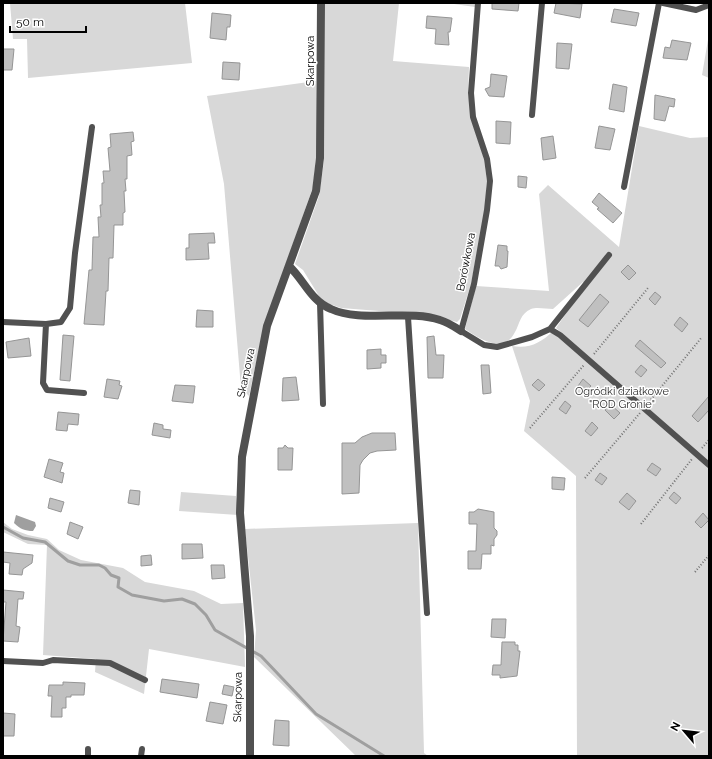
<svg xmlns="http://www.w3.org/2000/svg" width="712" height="759" font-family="Raleway,sans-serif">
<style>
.green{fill:#d8d8d8}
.water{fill:#9f9f9f}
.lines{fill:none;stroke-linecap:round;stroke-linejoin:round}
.stream{stroke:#9f9f9f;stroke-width:3}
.building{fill:#c0c0c0;stroke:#959595}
.path{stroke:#737373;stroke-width:2;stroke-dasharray:1 2;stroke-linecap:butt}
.lane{stroke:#515151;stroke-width:6}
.street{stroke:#515151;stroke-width:8}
.labels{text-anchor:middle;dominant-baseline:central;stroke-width:3;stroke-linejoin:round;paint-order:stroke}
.street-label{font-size:11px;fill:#000;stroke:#fff}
.park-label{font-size:11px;fill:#2f2f2f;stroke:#fff}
</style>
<rect width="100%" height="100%" fill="#fff"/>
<path class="green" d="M10,3h175l7,60 -164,15 -1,-39h-14z
M325,3h74l-6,58 76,6 -1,27 16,66 3,21 -2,29 -14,74 -11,35 -3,3 -27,-7 -89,-7 -14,-5 -8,-7 -16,-26 -8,-6 24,-68 5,-35z
M447,3h28v4z
M709,34v44l-7,-3z
M316,81l1,67 -4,39 -49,139 -15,70 -8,-8 -17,-204 -17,-88z
M639,126l51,12 19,-1v619h-132l-1,-280 -52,-45 6,-30 -18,-55c17,3 29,-3 41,-15l9,2 -6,-5 30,-43 -3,-3 -30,27c-7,0 -16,-2 -22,0 -11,5 -11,14 -16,23 -11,23 -35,7 -50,-3l11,-43 73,5 -10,-97 9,-9 71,62z
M181,492l55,4 2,19 -59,-4z
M3,522l9,7 16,6 19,4 12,11 22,10 42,8 22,14 49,9 27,13 22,-1 2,64 -96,-18 -5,45 -49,-22 1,-13 -53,-4 4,-110 -19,-1 -25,-12z
M418,523l6,230 4,3h-72l-102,-99 2,-27 -11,-101z"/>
<path class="water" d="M16,515l19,7 1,4 -3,5c-8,0 -13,-2 -19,-8z"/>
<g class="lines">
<path class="stream" d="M3,527l20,11 22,4 23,19 12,4h19l6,3 6,7 8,3 -1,9 14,8 32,6 18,-2 13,5 11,11 9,15 46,26 55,58 68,42"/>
</g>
<path class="building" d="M492,3h27l-1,8 -26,-2z
M556,3l26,1 -2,14 -26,-5z
M614,9l25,4 -3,13 -25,-4z
M212,13l19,2 -1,12h-3l-1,13 -16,-2z
M427,16l25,2 -2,14h-2l1,13 -14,-1 1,-15 -10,-1z
M672,40l19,3 -4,17 -24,-2 2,-11 5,1z
M557,43l15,1 -3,25 -13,-1z
M3,49h11l-2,21h-9z
M223,62l17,1 -1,17 -17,-1z
M491,74l16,2 -3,21 -15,-1 -4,-7 5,-2z
M613,84l14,3 -3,25 -15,-3z
M655,95l20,4 -1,8 -5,-1 -4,15 -11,-2z
M496,121l15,1 -1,22 -14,-1z
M599,126l16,3 -5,21 -15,-2z
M133,132l1,9 -3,1 1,13 -5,1v23h-2l1,12h-2l1,21 -2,1v12h-9l-1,33h-4l-1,33h-2l-2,34 -20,-1 5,-54h3l1,-33h6l-1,-20h3l-1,-12h2v-22h2l-1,-12h7l-2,-23 3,-1 -1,-13z
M553,136l3,22 -13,2 -2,-22z
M518,176l9,1 -1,11 -8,-1z
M599,193l23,20 -9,10 -16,-14 2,-1 -7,-6z
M214,233l1,10h-7l1,16 -23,1v-12h3v-14z
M498,245l9,1v5h1l-1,16 -6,2 -2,-3h-4z
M628,265l8,8 -7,7 -8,-8z
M655,292l6,5 -6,8 -6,-6z
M600,294l9,8 -21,25 -9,-7z
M197,310l16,1v16h-17z
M680,317l8,7 -6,8 -8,-7z
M63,335l11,1 -4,45 -10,-1z
M434,336l2,19h8l-1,23h-15l-1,-41z
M29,338l2,18 -23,2 -2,-16z
M640,340l26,23 -5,5 -26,-22z
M381,349v6h5v8h-5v5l-14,1v-19z
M481,365h8l2,28 -8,1z
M641,365l6,5 -6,7 -6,-5z
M296,377l3,23 -17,1 1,-23z
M107,379l13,2 -1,4 3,1 -4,13 -14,-2z
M538,379l7,6 -6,6 -7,-6z
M583,379l8,7 -6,6 -7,-6z
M175,385l20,1 -2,17 -21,-2z
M709,396v14l-11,12 -6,-6z
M565,401l6,5 -5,8 -7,-5z
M610,404l10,9 -6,6 -9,-9z
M58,412l21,2 -1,11 -10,-1 -1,7 -11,-1z
M592,422l6,6 -7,8 -6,-5z
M154,423l9,2v4l8,1 -1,8 -18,-3z
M372,433h23l1,17 -19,1 -7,2 -7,7 -3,5 -1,28 -17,1v-51h13l7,-6z
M285,445l3,3h5l-1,22h-14v-22h5z
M49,459l14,4 -3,9 4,1 -2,10 -18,-6z
M652,463l9,6 -5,7 -9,-6z
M600,473l7,5 -5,7 -7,-5z
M552,477l13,1 -1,12 -12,-1z
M130,490l10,1 -1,14 -11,-2z
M674,492l7,6 -5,6 -7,-6z
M627,493l9,8 -7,9 -10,-8z
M50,498l14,4 -3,10 -13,-4z
M478,509l16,3v16l3,3v4l-3,4v7l-3,-1v9h-9l-1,15h-13v-18h8l1,-27h-8v-12h5z
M703,513l6,7 -8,8 -6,-6z
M70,522l13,5 -5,12 -11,-5z
M182,544h20l1,14 -21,1z
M3,552l30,3 -1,8 -9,6 -1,6 -13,-1 1,-11 -7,-1z
M151,555l1,10 -11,1v-10z
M211,565h13l1,13 -13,1z
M3,590l21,2 -1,7h-5l-2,27 4,1 -2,15 -15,-1 3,-39h-3z
M492,619h14l-1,19 -14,-1z
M502,642h13v3h3v6h2l-3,25 -17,2v-3h-8l1,-10h8z
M162,679l37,5 -2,14 -37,-6z
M63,682l22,1 -1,12h-13v2h-5v11h-4v9h-11l1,-21h-4l1,-11h14z
M224,685l10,2 -2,9 -10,-2z
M210,702l17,3 -4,19 -17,-3z
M3,713l12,1 -1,22h-11z
M275,720l14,1v25l-16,-1z"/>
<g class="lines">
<path class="path" d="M594,354l54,-66
M649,402l53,-65
M530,428l54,-63
M702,448l7,-8
M585,478l55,-65
M641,524l51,-65
M695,572l14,-17"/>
<path class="lane" d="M478,3l-7,90 2,24 14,42 3,22 -3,29 -13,74 -13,47 23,14 13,2 35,-10 18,-8 59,-74
M663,3l33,7 13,-5
M532,115l10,-112
M624,187l35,-184
M320,303l3,101
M408,317l19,296
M3,322l43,2 15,-2 9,-14 5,-55 17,-126
M46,324l-3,59 4,7 37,3
M550,329l10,6 149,130
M3,661l40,2 10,-3 57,3 35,17
M88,756v-7
M141,756l1,-7"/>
<path class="street" d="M289,266c15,14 22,35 42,43 30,14 78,0 109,11 7,2 15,7 21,11
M250,756v-120l-10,-123 2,-56 25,-131 49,-135 4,-33 1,-155"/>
</g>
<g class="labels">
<g class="street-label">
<text transform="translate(310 61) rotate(-90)">Skarpowa</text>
<text transform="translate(466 262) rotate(-79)">Borówkowa</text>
<text transform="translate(246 373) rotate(-78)">Skarpowa</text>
<text transform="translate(238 697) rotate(-89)">Skarpowa</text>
</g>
<g class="park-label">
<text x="622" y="391">Ogródki działkowe<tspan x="622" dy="13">"ROD Gronie"</tspan></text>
</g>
</g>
<rect width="712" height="759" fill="none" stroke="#000000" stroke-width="8"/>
<g transform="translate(684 731) rotate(298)" stroke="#ffffff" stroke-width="3" paint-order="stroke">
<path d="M0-3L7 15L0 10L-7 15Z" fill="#000000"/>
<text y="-6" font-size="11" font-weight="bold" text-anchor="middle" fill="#000000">N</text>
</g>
<path d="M10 26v6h76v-6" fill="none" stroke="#000000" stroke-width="2"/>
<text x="16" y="26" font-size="12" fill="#000000" stroke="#ffffff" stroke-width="3" paint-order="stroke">50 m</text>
</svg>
